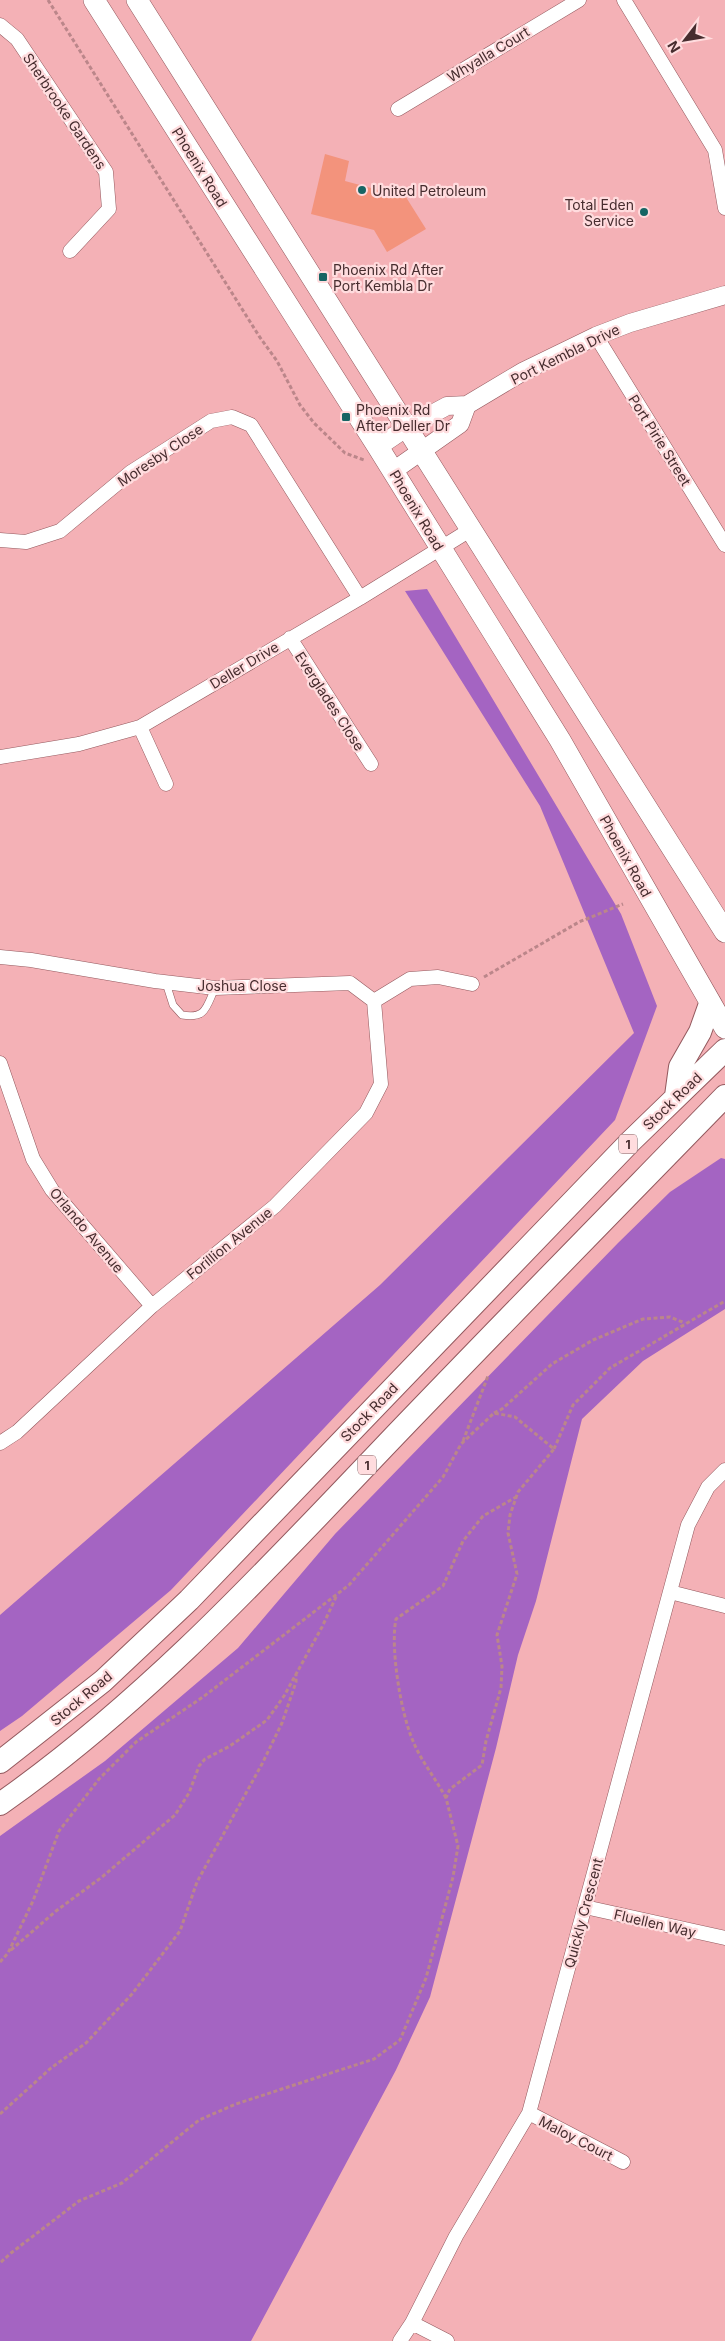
<svg xmlns="http://www.w3.org/2000/svg" width="725" height="2341" font-family="Inter,sans-serif">
<style>
.forest{fill:#a464c2}
.building{fill:#f3937c}
.lines{fill:none;stroke-linecap:round;stroke-linejoin:round}
.service-casing{stroke:#93595e;stroke-width:8}
.minor-casing{stroke:#93595e;stroke-width:15}
.tertiary-casing{stroke:#93595e;stroke-width:19}
.primary-casing{stroke:#93595e;stroke-width:22}
.trunk-casing{stroke:#93595e;stroke-width:24}
.path{stroke:#bb868a;stroke-width:3;stroke-dasharray:4 2.5;stroke-linecap:butt}
.service{stroke:#fff;stroke-width:7}
.minor{stroke:#fff;stroke-width:14}
.tertiary{stroke:#fff;stroke-width:18}
.primary{stroke:#fff;stroke-width:21}
.trunk{stroke:#fff;stroke-width:22}
.poi-dot{fill:#166564;stroke:#ffdcde;stroke-width:2}
.labels{text-anchor:middle;dominant-baseline:central;stroke-width:4.5;stroke-linejoin:round;paint-order:stroke}
.shield{fill:#ffdcde;stroke:#7e6264;stroke-width:1}
.shield-label{font-size:12px;font-weight:bold;fill:#472d2f}
.street-label{font-size:14px;fill:#472d2f;stroke:#ffdcde}
.poi-label{font-size:14px;fill:#472d2f;stroke:#ffdcde;text-anchor:start}
</style>
<rect width="100%" height="100%" fill="#f4b1b6"/>
<path class="forest" d="M427,589l194,325 36,92 -42,114 -444,470 -149,126 -22,15v-116l380,-330 254,-252 -94,-227 -135,-215z
M721,1158l4,1v150l-82,52 -61,58 -46,182 -18,54 -22,93 -66,249 -34,73 -145,271h-251v-505l105,-75 133,-113 97,-114 283,-291 52,-51z"/>
<path class="building" d="M325,154l24,7 -4,20 41,11 13,-6 27,43 -39,23 -13,-22 -63,-16z"/>
<g class="lines">
<g class="service-casing">
<path id="service" d="M166,983l7,22 9,10c24,4 24,-7 33,-27"/>
</g>
<g class="minor-casing">
<path id="minor" d="M624,0l91,150 10,58
M0,25l17,14 89,133 3,37 -39,42
M398,109l181,-109
M596,336l129,209
M0,540l26,2 34,-11 71,-59 80,-51 21,-4 19,8 109,173
M290,638l81,126
M140,727l26,57
M0,757l79,-13 61,-17 220,-129 110,-68
M0,957l31,3 124,21 60,7 135,-5 24,18
M374,1001l36,-22 28,-2 34,7
M0,1063l33,96 19,31 100,116
M0,1443l17,-11 135,-126 123,-100 91,-93 15,-29 -7,-83
M670,1592l55,14
M585,1907l140,31
M529,2113l94,49
M412,2323l35,18
M400,2341l12,-18 44,-87 73,-123 159,-588 20,-38 17,-17"/>
</g>
<g class="tertiary-casing">
<path id="tertiary" d="M378,447l28,-19 41,-22 20,-1 57,-34 72,-35 34,-13 95,-28
M393,471l67,-47 7,-19"/>
</g>
<g class="primary-casing">
<path id="primary" d="M94,0l284,447 182,293 165,288
M137,0l588,932"/>
</g>
<g class="trunk-casing">
<path id="trunk" d="M676,1096l4,-29 20,-35 10,-28
M0,1762l103,-81 86,-81 441,-458 95,-92
M0,1804c144,-101 263,-230 384,-357 113,-118 227,-234 341,-351"/>
</g>
<path class="path" d="M48,0l211,336 18,25 23,44 14,18 31,30 19,7
M484,977l95,-55 44,-18
M494,1413l8,-4 50,-45 41,-24 50,-21 27,-2 15,6
M463,1441l25,-65
M554,1449l19,-44 37,-37 115,-67
M446,1798c-10,-19 -25,-37 -33,-57 -12,-27 -23,-93 -17,-122l47,-33 20,-45 20,-25 33,-19
M11,1950l45,-39 46,-34 73,-62 14,-22 10,-27 6,-7 25,-13 37,-26 17,-24 38,-69 15,-32
M0,1962l8,-9 25,-52 26,-70 40,-52 37,-37 67,-45 146,-112 94,-108 18,-33 33,-31 21,4 39,32 -36,43 -8,23 -2,18 9,41 -20,61 5,31 -1,22 -15,53 -4,24 -32,24 -4,9 12,48 -5,31 -27,101 -26,62 -26,19 -138,45 -37,16 -77,63 -43,18 -68,52 -11,10
M0,2114l51,-46 35,-25 46,-49 48,-63 17,-49 65,-118 20,-41 14,-41v-8"/>
<use href="#service" class="service"/>
<use href="#minor" class="minor"/>
<use href="#tertiary" class="tertiary"/>
<use href="#primary" class="primary"/>
<use href="#trunk" class="trunk"/>
</g>
<g class="poi-dot">
<circle cx="362" cy="190" r="5"/>
<circle cx="644" cy="212" r="5"/>
<rect x="318" y="272" width="10" height="10" rx="2.5"/>
<rect x="341" y="412" width="10" height="10" rx="2.5"/>
</g>
<g class="labels">
<g class="shield">
<rect x="619" y="1134.5" width="18" height="19" rx="4"/>
<rect x="358" y="1455.5" width="18" height="19" rx="4"/>
</g>
<g class="shield-label">
<text x="628" y="1144">1</text>
<text x="367" y="1465">1</text>
</g>
<g class="street-label">
<text transform="translate(488 54) rotate(-31)">Whyalla Court</text>
<text transform="translate(65 111) rotate(56)">Sherbrooke Gardens</text>
<text transform="translate(200 167) rotate(58)">Phoenix Road</text>
<text transform="translate(565 354) rotate(-26)">Port Kembla Drive</text>
<text transform="translate(660 440) rotate(58)">Port Pirie Street</text>
<text transform="translate(160 455) rotate(-34)">Moresby Close</text>
<text transform="translate(417 510) rotate(59)">Phoenix Road</text>
<text transform="translate(244 665) rotate(-31)">Deller Drive</text>
<text transform="translate(330 701) rotate(57)">Everglades Close</text>
<text transform="translate(626 856) rotate(61)">Phoenix Road</text>
<text x="242" y="985">Joshua Close</text>
<text transform="translate(672 1101) rotate(-44)">Stock Road</text>
<text transform="translate(87 1230) rotate(50)">Orlando Avenue</text>
<text transform="translate(229 1243) rotate(-39)">Forillion Avenue</text>
<text transform="translate(369 1412) rotate(-46)">Stock Road</text>
<text transform="translate(81 1698) rotate(-40)">Stock Road</text>
<text transform="translate(583 1913) rotate(-75)">Quickly Crescent</text>
<text transform="translate(655 1923) rotate(13)">Fluellen Way</text>
<text transform="translate(576 2138) rotate(27)">Maloy Court</text>
</g>
<g class="poi-label">
<text x="372" y="190">United Petroleum</text>
<text x="634" y="204" text-anchor="end">Total Eden<tspan x="634" dy="16">Service</tspan></text>
<text x="333" y="269">Phoenix Rd After<tspan x="333" dy="16">Port Kembla Dr</tspan></text>
<text x="356" y="409">Phoenix Rd<tspan x="356" dy="16">After Deller Dr</tspan></text>
</g>
</g>
<g transform="translate(685 40) rotate(239)" stroke="#ffdcde" stroke-width="4" paint-order="stroke">
<path d="M0-4L9 19L0 12L-9 19Z" fill="#472d2f"/>
<text y="-8" font-size="14" font-weight="bold" text-anchor="middle" fill="#472d2f">N</text>
</g>
</svg>
